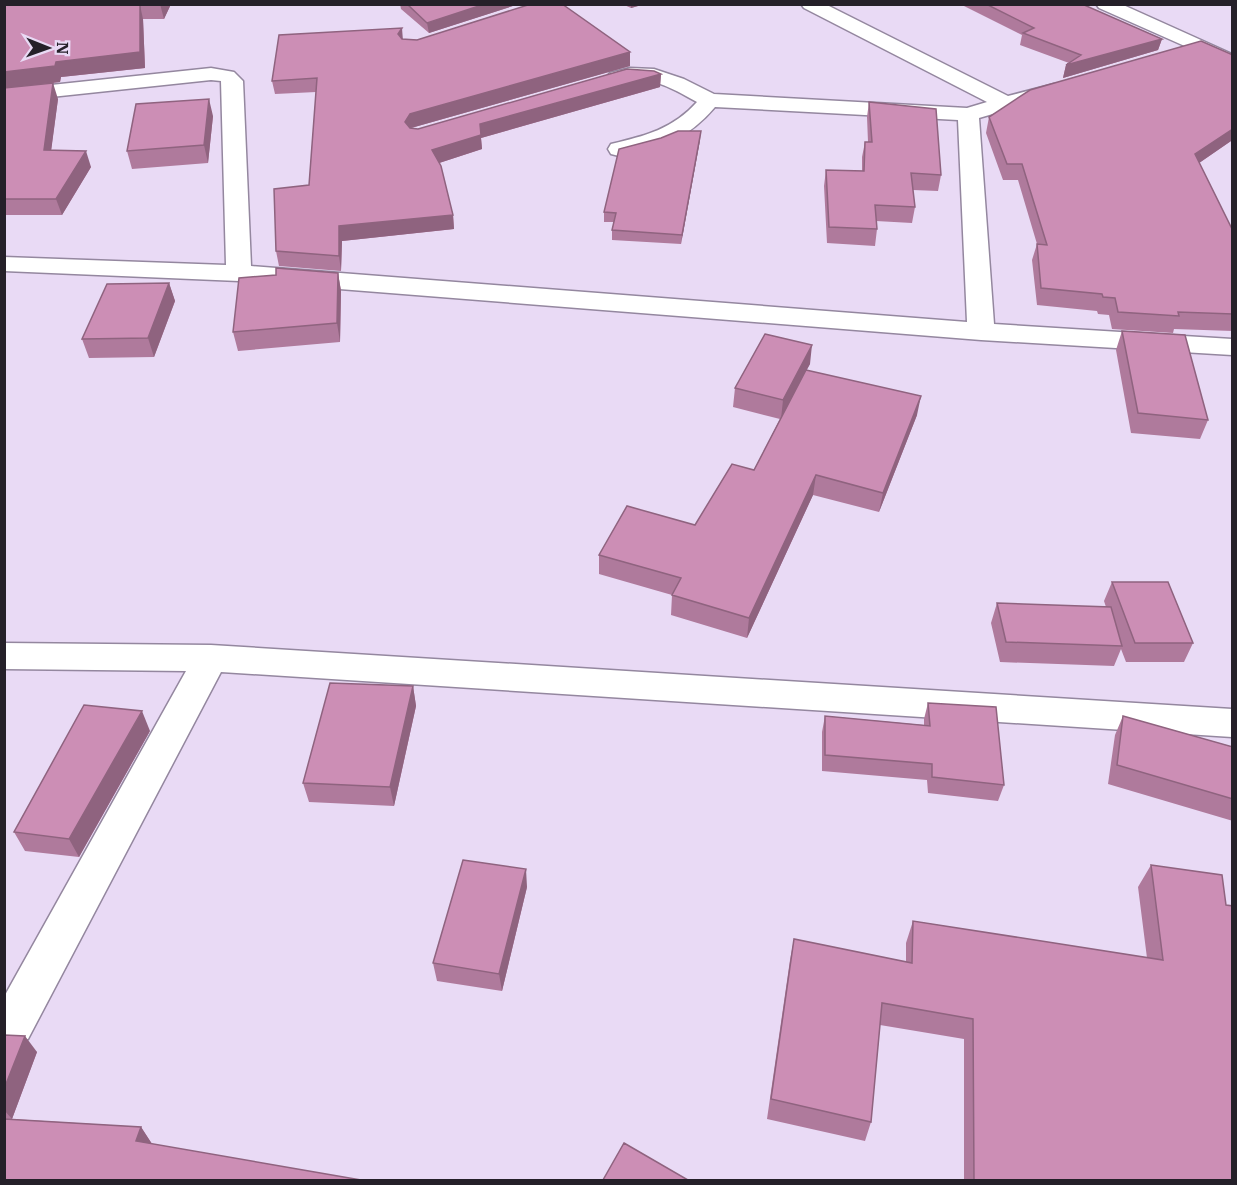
<svg xmlns="http://www.w3.org/2000/svg" width="1237" height="1185" font-family="'IBM Plex Serif',serif">
<style>
.lines{fill:none;stroke-linecap:round;stroke-linejoin:round}
.minor-casing{stroke:#94879f;stroke-width:3}
.minor{fill:#fff;fill-rule:evenodd}
.wall{fill:#af7a9c}
.shaded-wall{fill:#8f637f}
.building{fill:#cc8eb5;stroke:#8f637f;stroke-width:1.5}
</style>
<rect width="100%" height="100%" fill="#e9daf5"/>
<g class="lines">
<g class="minor-casing">
<path id="minor" d="M801,4h24l183,92 46,-12 7,2 3,4 -3,4 -82,24 15,206 238,15v16l-251,-15 -742,-59 -235,-10v-14l222,8 -5,-184 -10,-1 -207,22v-12l207,-22 23,4 9,9 8,185 716,56 -9,-202 -243,-13c-30,35 -53,38 -96,49l-8,-2 -3,-5 3,-5c34,-8 62,-15 86,-42 -17,-9 -34,-20 -54,-22 -11,-1 -22,4 -33,1l-3,-4 3,-4 20,-5 24,1 30,10 30,15 253,14 20,-6 -183,-94z
M1096,4h25l111,50v13l-133,-59z
M4,643l207,2 1021,64v28l-1011,-65 -193,367 -15,6 -9,-4v-44l182,-326 -182,-2z"/>
</g>
<use href="#minor" class="minor"/>
</g>
<path class="wall" d="M4,4h167l-7,15h-21l2,49 -84,9 -1,5 -41,5 39,12 -7,51 40,17 -29,48h-58z
M400,4h119l-90,29 -28,-24z
M622,4h23l-14,4z
M960,4h122l80,35 -4,11 -95,28 3,-13 3,-2 -49,-18 2,-10z
M403,39l227,13v14l-219,62 7,1 243,-55 -1,13 -179,51 1,11 -43,14 14,52 1,14 -112,12 -1,30 -62,-5 -3,-15 33,-66 7,-93 -41,2 -3,-13z
M1233,55v87l-2,-1 -32,22 34,68v100l-59,-2 -1,4 -61,-4 -3,-14 -11,-1 -1,-3 -60,-6 -5,-45 5,-16 -19,-64h-15l-17,-47 3,-16z
M869,102l72,73 -3,16 -25,-1 2,17 -3,16 -36,-2 1,8 -2,17 -48,-3 -3,-57 2,-16 36,1v-14l3,-15h3l-1,-25z
M213,116l-5,47 -76,6 -5,-18z
M700,140l-19,104 -69,-4v-10l2,-8h-10v-10z
M338,273l3,18 -1,51 -102,9 -5,-19z
M169,283l6,18 -21,56 -65,1 -7,-19z
M1122,331l86,89 -8,19 -69,-6 -15,-83z
M810,364l-4,6 111,45 -38,97 -66,-17 -66,143 -76,-23 1,-20 -73,-21v-19l96,-30 59,-55 26,-51 -47,-12 2,-19z
M1112,582l81,61 -9,19h-58l-5,-13 -7,17 -114,-4 -9,-39 6,-20 109,4 -2,-6z
M413,686l3,20 -22,100 -85,-4 -6,-19z
M928,703l76,82 -6,16 -70,-8 -1,-13 -105,-9v-39l3,-16 99,9v-6z
M1123,716l110,31v74l-125,-37 7,-49z
M150,731l-71,126 -54,-6 -11,-19z
M1151,865l82,315h-269v-141l-84,-14 -9,97 -6,19 -98,-22 23,-159 4,-21 112,23v-19l7,-22 234,37 -9,-71z
M527,887l-25,104 -65,-10 -4,-18z
M4,1035l33,17 -25,67 129,8 11,17 -148,36z"/>
<path class="shaded-wall" d="M160,4h11l-7,15z
M485,4h34l-90,29 -2,-10z
M631,4h14l-14,4z
M140,5l3,14 2,49 -84,9 -1,5 -56,6v-16z
M402,28l1,13 -5,-7z
M1162,39l-4,11 -95,28 3,-13z
M630,52v14l-219,62 -4,8 -2,-14 5,-8z
M661,74l-1,13 -179,51 1,11 -49,16 -1,-15 48,-26z
M53,83l5,16 -9,68 -5,-17z
M209,99l4,17 -5,47 -4,-18z
M1233,129v9l-2,3 -42,29 6,-16z
M701,131l-1,9 -19,104 1,-9z
M86,151l5,16 -29,48 -6,-16z
M453,215l1,14 -112,12 -1,30 -2,-15v-30z
M338,273l3,18 -1,51 -3,-19z
M169,283l6,18 -21,56 -6,-19z
M812,345l-2,19 -29,55 2,-19z
M921,396l-4,19 -38,97 4,-19z
M816,475l-3,20 -66,143 2,-20z
M413,686l3,20 -22,100 -4,-19z
M142,711l8,20 -71,126 -10,-18z
M526,869l1,18 -25,104 -3,-17z
M25,1036l12,16 -25,67 -8,-9v-21z
M141,1127l13,20 -18,-6z"/>
<path class="building" d="M4,4h139l-3,1v47l-84,10 -1,4 -51,6z
M407,4h78l-58,19z
M531,4h31l68,48 -220,62 -5,8 5,6 8,1 209,-60 27,2 7,3 -181,50 1,11 -49,15 9,16 12,49 -114,11v30l-63,-5 -2,-62 35,-4 8,-107 -45,3 7,-46 123,-7 -4,6 4,5 15,1z
M986,4h96l80,35 -96,26 15,-10 -58,-22 11,-5z
M1201,41l32,14v74l-38,25 38,77v83l-55,-2 1,4 -61,-4 -3,-14 -12,-1 -1,-3 -61,-6 -4,-44 10,1 -25,-81h-15l-18,-47 41,-27z
M53,83l-9,67 42,1 -30,48h-52v-111z
M209,99l-5,46 -77,6 9,-47z
M869,102l67,7 5,66 -30,-2 4,34 -40,-2 2,24 -48,-2 -3,-57 38,1 1,-29h7z
M678,131h23l-19,104 -70,-5 4,-17 -12,-1 15,-63 42,-11z
M276,268l62,5 -1,50 -104,9 6,-54 37,-3z
M169,283l-21,55 -66,1 25,-55z
M1122,331l63,4 23,85 -70,-7z
M765,334l47,11 -29,55 -48,-12z
M806,370l115,26 -38,97 -67,-18 -67,143 -77,-23 9,-17 -82,-23 28,-49 68,19 37,-61 22,6z
M1112,582h56l25,61h-58z
M997,603l114,4 11,39 -116,-4z
M330,683l83,3 -23,101 -87,-4z
M928,703l68,4 8,78 -72,-8v-13l-107,-9v-39l105,10z
M84,705l58,6 -73,128 -55,-7z
M1123,716l110,31v52l-116,-34z
M463,860l63,9 -27,105 -66,-11z
M1151,865l71,10 4,30 7,1v274h-259l-1,-161 -91,-16 -11,119 -100,-23 23,-160 118,24 1,-42 250,39z
M4,1035l21,1 -21,53z
M4,1119l137,8 -5,14 225,39h-357z
M624,1143l64,37h-85z"/>
<rect width="1237" height="1185" fill="none" stroke="#252029" stroke-width="12"/>
<g transform="translate(48 48) rotate(91)" stroke="#e9daf5" stroke-width="4.5" paint-order="stroke">
<path d="M0-4.5L10 22L0 15L-10 22Z" fill="#252029"/>
<text y="-9" font-size="16" font-weight="bold" text-anchor="middle" fill="#252029">N</text>
</g>
</svg>
